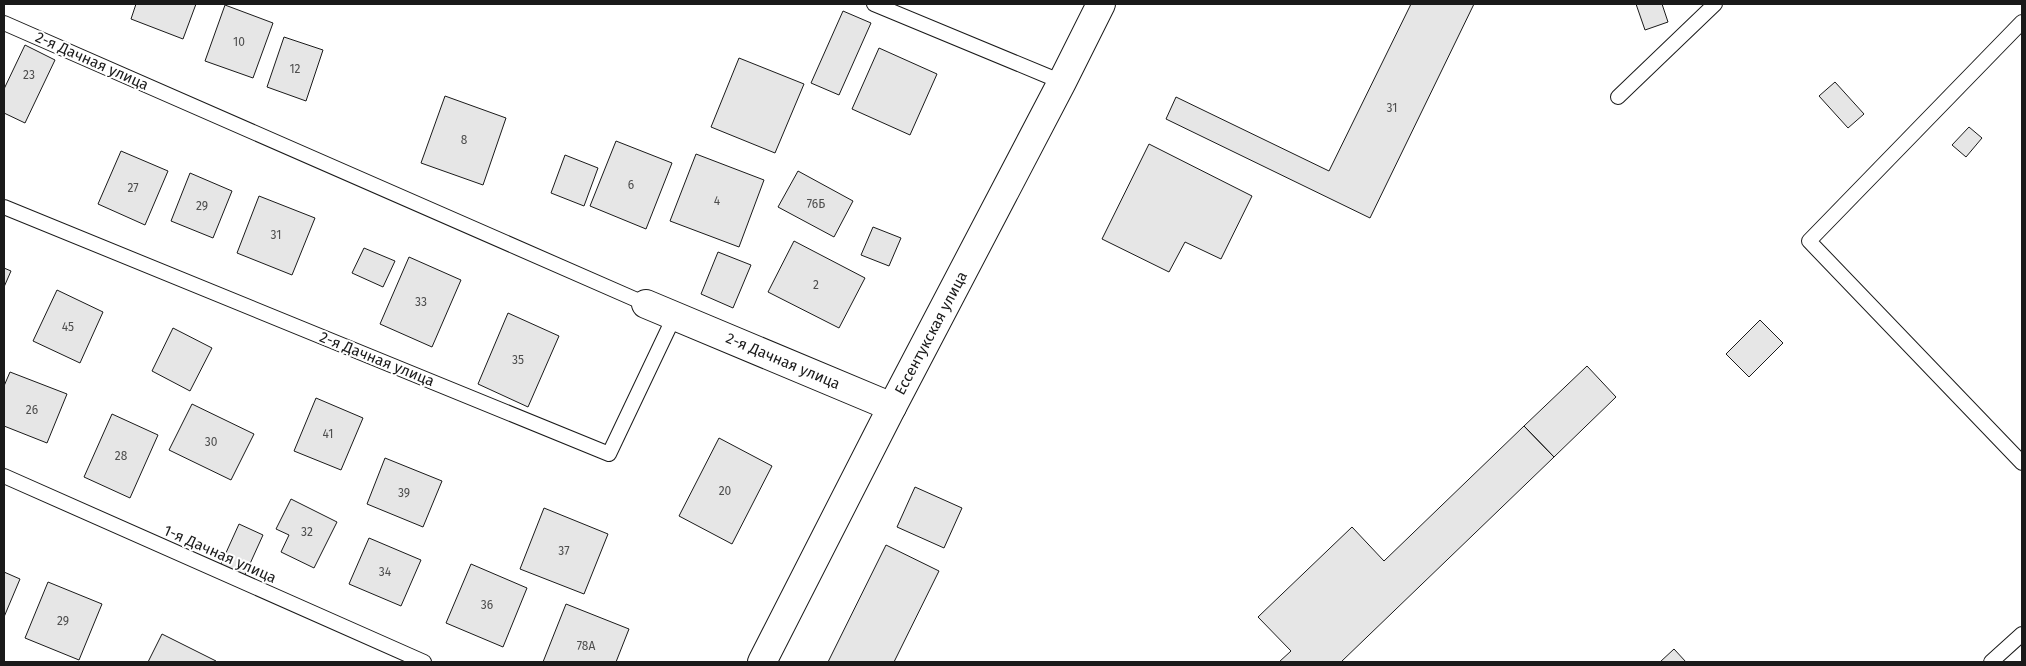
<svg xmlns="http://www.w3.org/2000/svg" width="2026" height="666" font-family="'Fira Sans',sans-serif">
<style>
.building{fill:#e6e6e6;stroke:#1a1a1a}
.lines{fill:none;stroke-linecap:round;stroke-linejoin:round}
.service-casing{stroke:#1a1a1a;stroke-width:16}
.minor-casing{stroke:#1a1a1a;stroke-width:30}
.tertiary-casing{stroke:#1a1a1a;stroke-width:30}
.service{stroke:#fff;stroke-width:14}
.minor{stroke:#fff;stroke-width:28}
.tertiary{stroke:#fff;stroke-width:28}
.labels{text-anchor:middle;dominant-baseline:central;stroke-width:4;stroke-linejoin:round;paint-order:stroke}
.number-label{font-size:12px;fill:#4d4d4d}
.street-label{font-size:15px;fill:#1a1a1a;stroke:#fff}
</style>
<rect width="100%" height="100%" fill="#fff"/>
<path class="building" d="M136,4h60l-13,35 -52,-20z
M1411,4h63l-104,214 -204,-99 10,-22 153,74z
M1636,4h26l6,18 -23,8z
M225,5l48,18 -20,55 -48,-17z
M843,11l28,12 -32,72 -28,-12z
M284,37l39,13 -17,51 -39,-14z
M25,45l30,15 -30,63 -21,-10v-24z
M879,48l58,26 -27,61 -58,-26z
M739,58l65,26 -29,69 -64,-26z
M1835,82l29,32 -16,14 -29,-32z
M445,96l61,22 -23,67 -62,-22z
M1969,127l13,11 -16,19 -14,-12z
M616,141l56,22 -26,66 -56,-23z
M1149,144l103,52 -31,63 -36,-17 -16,30 -67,-33z
M121,151l47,20 -23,54 -47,-21z
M696,154l68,26 -25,67 -69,-26z
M565,155l33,13 -14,38 -33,-13z
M798,171l55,30 -19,36 -56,-30z
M190,173l42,18 -19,47 -42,-17z
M259,196l56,22 -23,57 -55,-22z
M873,227l28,11 -12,28 -28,-11z
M794,241l71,37 -26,50 -71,-36z
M364,248l31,13 -12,26 -31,-14z
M718,252l33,13 -18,43 -32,-14z
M409,257l52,23 -29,67 -52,-23z
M4,268l7,3 -7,16z
M57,290l46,22 -23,51 -47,-22z
M508,313l51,23 -31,71 -50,-23z
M1760,320l23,23 -34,34 -23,-23z
M173,328l39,20 -22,43 -38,-20z
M1587,366l29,31 -62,60 -30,-31z
M10,372l57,22 -20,49 -43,-17v-40z
M316,398l47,20 -22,52 -47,-19z
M192,404l62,30 -23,46 -62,-30z
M112,414l46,21 -28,63 -46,-21z
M1524,426l30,31 -213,205h-62l12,-11 -33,-34 94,-90 32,34z
M719,438l53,28 -40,78 -53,-28z
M385,458l57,23 -19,46 -56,-23z
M915,487l47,21 -18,40 -47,-21z
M291,499l46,23 -23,46 -33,-16 8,-17 -13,-6z
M544,508l64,26 -24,60 -64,-25z
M239,524l24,11 -19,42 -24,-11z
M369,538l52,22 -20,46 -52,-22z
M886,545l53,26 -45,91h-66z
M471,564l56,24 -24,59 -57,-24z
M4,572l16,7 -16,38z
M48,582l54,22 -23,56 -54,-22z
M566,604l63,25 -13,33h-73z
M162,634l54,27 -1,1h-67z
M1674,649l12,13h-26z"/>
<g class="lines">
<g class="service-casing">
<path id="service" d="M874,4l188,78
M2022,22l-213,219 213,222
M4,23l642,281
M1618,97l97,-93
M4,207l605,247 66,-139
M4,476l420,186
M1991,662l31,-28"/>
</g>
<g class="minor-casing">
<path id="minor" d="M646,304l246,103 -130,255"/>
</g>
<g class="tertiary-casing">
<path id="tertiary" d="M892,407l170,-325 39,-78"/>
</g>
<use href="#service" class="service"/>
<use href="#minor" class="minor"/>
<use href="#tertiary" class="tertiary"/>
</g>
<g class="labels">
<g class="number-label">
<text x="239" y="42">10</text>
<text x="295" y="69">12</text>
<text x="29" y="75">23</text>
<text x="1392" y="108">31</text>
<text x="464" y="140">8</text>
<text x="631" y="185">6</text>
<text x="133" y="188">27</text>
<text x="717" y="201">4</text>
<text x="816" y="204">76Б</text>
<text x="202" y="206">29</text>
<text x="276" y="235">31</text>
<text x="816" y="285">2</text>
<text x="421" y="302">33</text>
<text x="68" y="327">45</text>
<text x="518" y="360">35</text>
<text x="32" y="410">26</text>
<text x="328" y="434">41</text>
<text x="211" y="442">30</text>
<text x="121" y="456">28</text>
<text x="725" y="491">20</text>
<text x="404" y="493">39</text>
<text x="307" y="532">32</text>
<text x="564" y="551">37</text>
<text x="385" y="572">34</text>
<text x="487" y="605">36</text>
<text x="63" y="621">29</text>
<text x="586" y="646">78А</text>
</g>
<g class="street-label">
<text transform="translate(92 61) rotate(24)">2-я Дачная улица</text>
<text transform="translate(931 333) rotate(-62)">Ессентукская улица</text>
<text transform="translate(377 359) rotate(22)">2-я Дачная улица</text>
<text transform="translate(783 361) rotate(23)">2-я Дачная улица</text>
<text transform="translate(220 554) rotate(24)">1-я Дачная улица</text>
</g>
</g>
<rect width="2026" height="666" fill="none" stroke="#1a1a1a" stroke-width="10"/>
</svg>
